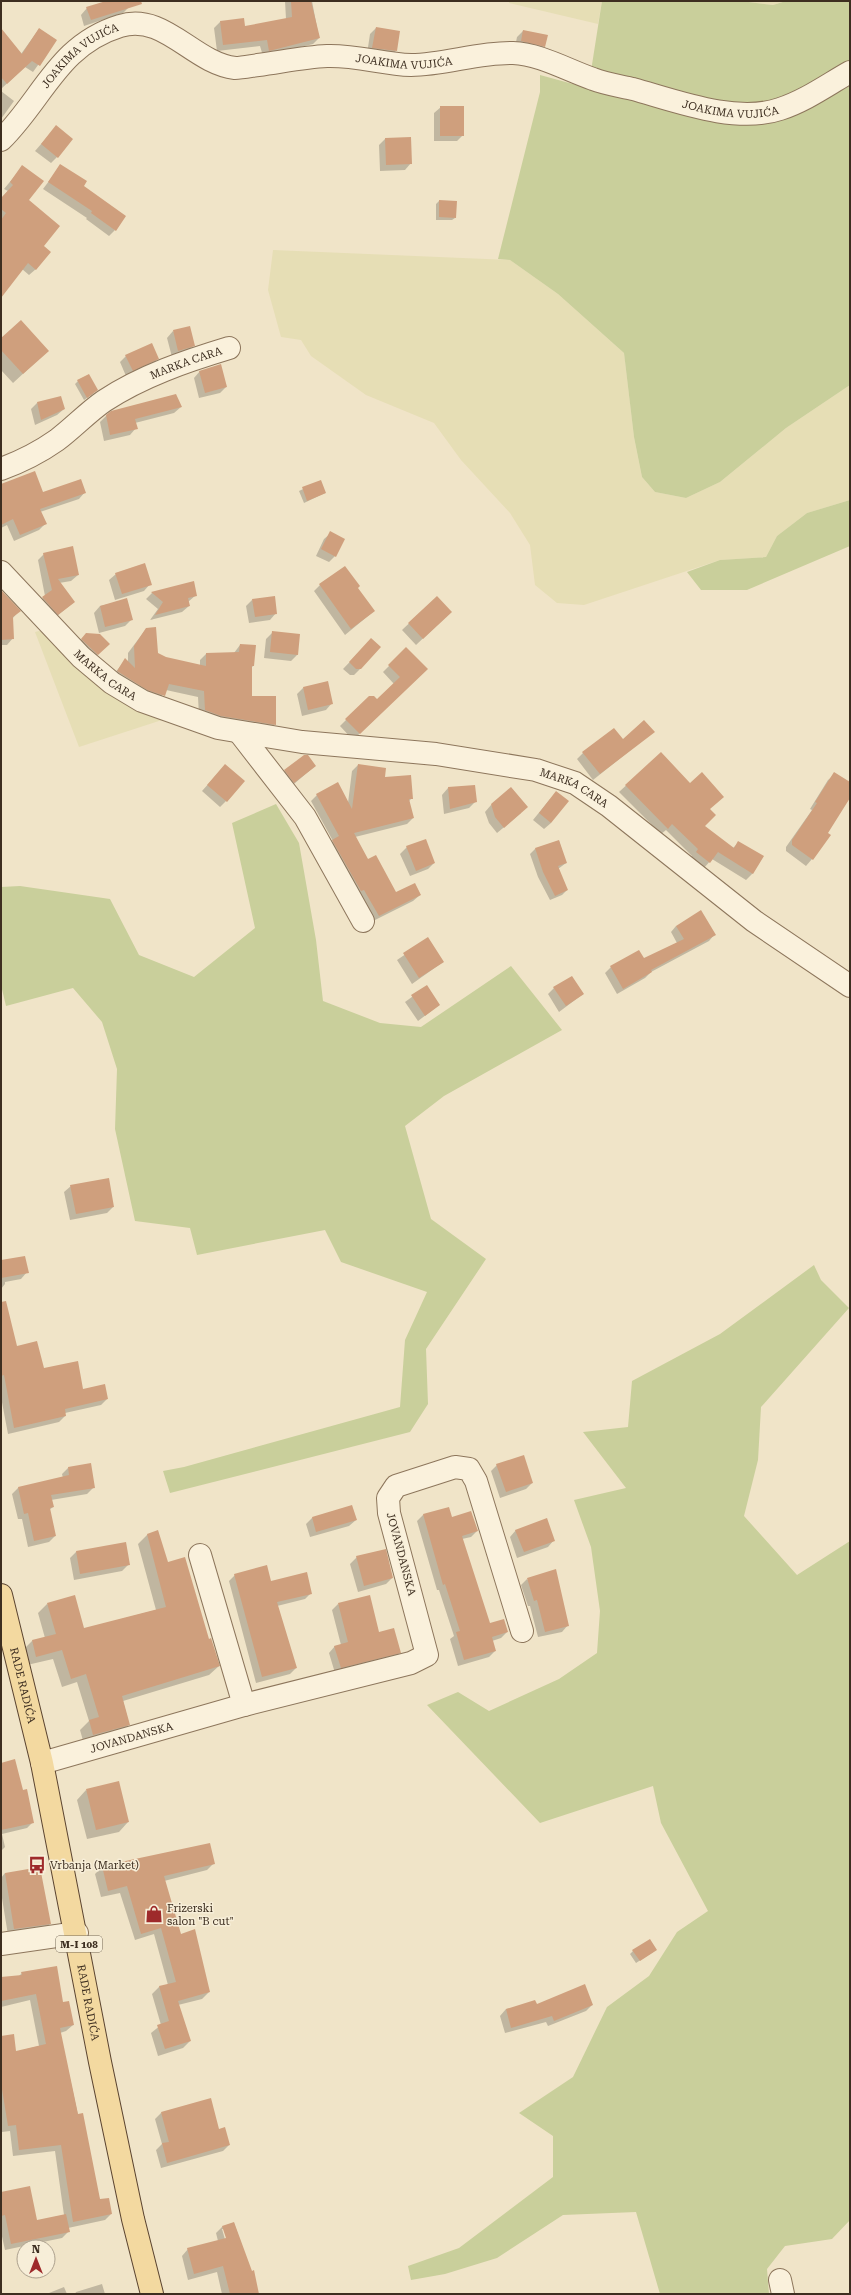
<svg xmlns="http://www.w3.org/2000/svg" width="851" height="2295" font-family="'Roboto Serif',serif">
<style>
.farmland{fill:#e6deb5}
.green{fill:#c9cf9b}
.shadow{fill:#0003;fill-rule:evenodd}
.building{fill:#cf9f7d}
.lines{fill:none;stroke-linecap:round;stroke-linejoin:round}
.minor-casing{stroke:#8d765c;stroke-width:24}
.major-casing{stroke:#5b4430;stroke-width:24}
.minor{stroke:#faf1dc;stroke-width:22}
.major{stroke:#f3d9a0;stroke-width:22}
.labels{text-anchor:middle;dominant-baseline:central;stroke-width:3;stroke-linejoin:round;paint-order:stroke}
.shield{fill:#f7eed8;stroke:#756857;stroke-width:1}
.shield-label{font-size:10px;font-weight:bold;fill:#3d2e20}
.street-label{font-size:11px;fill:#3d2e20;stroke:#f7eed8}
.poi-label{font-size:11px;fill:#3d2e20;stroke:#f7eed8;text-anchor:start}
</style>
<rect width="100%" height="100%" fill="#f0e4c8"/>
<path class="farmland" d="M509,1h93l-4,23 -89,-21z
M741,1h45l-13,4z
M273,250l237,10 48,34 66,59 10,84 8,40 13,15 31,6 34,-16 66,-54 64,-43v115l-43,13 -30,23 -11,21 -46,3 -136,45 -27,-2 -22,-18 -5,-40 -20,-32 -49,-53 -27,-37 -68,-28 -55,-39 -10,-16 -20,-3 -13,-47z
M43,630l43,41 76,49 -83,27 -44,-115z"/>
<path class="green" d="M602,1h139l32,4 13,-4h64v65l-76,39h-52l-131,-34z
M540,75l88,24 128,25 25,-4 69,-34v299l-64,43 -66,54 -34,16 -31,-6 -13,-15 -8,-40 -10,-84 -66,-59 -48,-34 -12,-1 42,-167z
M850,500v46l-103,44h-46l-14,-18 33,-12 46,-3 11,-21 30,-23z
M276,804l23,39 17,97 7,61 57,22 41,4 90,-61 51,64 -118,66 -39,30 26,93 55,40 -60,90 2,55 -18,28 -240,61 -7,-22 21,-4 216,-60 5,-67 22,-48 -86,-30 -16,-32 -128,25 -7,-27 -55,-7 -20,-92 2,-60 -15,-47 -29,-34 -67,18 -5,-21v-98l19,-1 90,13 29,56 55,22 61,-49 -23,-105z
M814,1265l7,15 28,28 -88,99 -3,53 -14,56 53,59 53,-34v679l-18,19 -47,7 -18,23 2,25h-109l-24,-82 -73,3 -66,43 -52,16 -34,6 -3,-14 51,-18 94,-71v-41l-34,-23 54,-36 34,-70 42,-31 28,-44 31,-21 -47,-88 -8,-37 -113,37 -113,-118 31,-13 31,19 70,-32 38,-26 3,-42 -9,-64 -17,-47 52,-12 -43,-56 45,-5 4,-46 88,-47z"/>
<path class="shadow" d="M110,1h17l2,6 -6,6 -39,13 -3,-11 6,-7z
M285,1h27l7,37 -6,6 -50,12 -3,-10 -43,5 -3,-23 6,-6 24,6 42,-9z
M376,28l20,23 -7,6 -22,-3 3,-20z
M39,29l17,11 -23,32 -8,-5 -24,22v-59l20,24z
M523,31l21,15 -6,7 -23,-6 2,-10z
M1,91l13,10 -13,18z
M441,107l22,28 -6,6h-23v-28z
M56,127l1,30 -6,6 -16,-12z
M410,138l1,25 -6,7 -25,1 -1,-26 6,-6z
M61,165l21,21 33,44 -6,6 -23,-17 1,-1 -44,-29z
M23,166l5,34 14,46 -6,23 -7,6 -7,-6 -21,25v-95l7,-8 -4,-2z
M439,201l16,17 -3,2h-16v-16z
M173,331l21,14 -7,7 -15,5 -5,-19z
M1,340l37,20 -25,23 -12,-13z
M126,356l32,2 -6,7 -26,11 -6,-14z
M200,371l26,16 -6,6 -21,5 -5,-20z
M78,381l16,12 -10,7 -9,-16z
M37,403l27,6 -7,6 -22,10 -4,-16z
M181,407l-7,6 -39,10 1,5 -6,7 -26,6 -4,-19 6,-6z
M320,481l5,12 -21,10 -5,-12z
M1,487l41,6 43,-1 -6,7 -39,13 5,12 -6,6 -25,11 -7,-16 -6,3z
M331,533l4,23 -6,6 -13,-6 8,-17z
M44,554l34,21 -7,6 -12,2 15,19 -22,18 -15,-16 8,-8 -7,-36z
M116,574l34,10 -6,7 -29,9 -6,-20z
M193,583l3,12 -8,7 1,4 -7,6 -32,8 8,-11 -12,-10 6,-6z
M320,585l37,4 17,22 -29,24 -31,-44z
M1,596l18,15 -7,8 1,19 -6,7h-6z
M437,597l14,15 -35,33 -14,-15z
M127,600l5,19 -7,7 -26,7 -5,-20 6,-7z
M252,600l24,13 -6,7 -21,3 -3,-17z
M146,629l11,25 9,4 34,8v-6l6,-6 28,-1 6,-8 13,21 -2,2v29l24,27 -6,6 -70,-14 -1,-19 -32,-7 -8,11 -46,-24 13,-17 3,3v-10z
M273,632l26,3 -2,20 -6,6 -27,-3 2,-19z
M87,634l21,10 -17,17 -16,-15z
M365,646l-4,22 -7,7h-4l-7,-6z
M406,649l20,20 -73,71 -13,-14 29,-29 8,4 17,-17 -11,-12z
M303,688l29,15 -6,7 -24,6 -5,-22z
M653,732l-60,48 -16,-21 6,-6z
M661,753l29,32 19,25 -6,16 29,23 7,-7 14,31 -7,7 -34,-21 -9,10 -13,-10 2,-3 -26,-26 -5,4 -42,-42z
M358,765l26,13 28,20 -3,3 4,17 -6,6 -52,13 13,23 28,33 24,2 -7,6 -40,20 -46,-74 6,-6 -22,-40 6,-6 31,8 4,-32z
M315,766l-27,23 -9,-12 6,-6z
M219,772l7,29 -6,6 -18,-16z
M835,774l15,10v12l-24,37 -14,26 -6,7 -20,-15v-4l26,-37 -2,-1 18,-29z
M448,788l27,14 -6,6 -25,6 -2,-19z
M550,799l1,24 -7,6 -11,-9z
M491,805l30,8 -24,20 -8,-10 -4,-11z
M559,841l7,22 -8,6 9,21 -5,5 -12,5 -12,-23 -8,-23 5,-5z
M407,847l27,16 -6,6 -18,7 -10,-22z
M676,926l38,9 -5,6 -58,31 -6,6 -28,16 -12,-21 6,-6 33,-7 33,-17 -6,-11z
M428,939l15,23 -31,22 -15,-24z
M427,986l12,19 -21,16 -13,-19z
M554,988l29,6 -24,18 -11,-18z
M71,1186l42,21 -6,6 -37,7 -6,-28z
M1,1261l26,11 -6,7 -16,3v2l-4,5z
M1,1319l15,28 27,22 40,21 24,9 -6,6 -36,8v3l-6,6 -51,12 -7,-37z
M497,1465l35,18 -6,6 -26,9 -9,-27z
M68,1468l26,19 -7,7 -36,6 2,7 -4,3 6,26 -6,6 -21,5 -6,-28h-4l-6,-25 6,-6 45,-10 -1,-4z
M351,1506l5,14 -7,6 -39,11 -4,-13 6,-6z
M448,1508l3,10 26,13 -6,6 -9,2 27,85 18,8 -6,6 -9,3 3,10 -6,6 -31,9 -8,-27 4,-3 -15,-46h-2l-20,-69 6,-6z
M516,1530l38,10 -6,7 -31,11 -7,-21z
M158,1532l9,31 41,77 11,26 -10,9 -86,26 6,23 -9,10 -36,10 -4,-14 9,-9 -12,-39 -15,5 -9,-28 -26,6 -4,-15 9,-9 13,-3 -7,-25 9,-9 37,25 72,-19 -18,-66 9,-9z
M125,1543l4,21 -7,7 -48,9 -4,-22 6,-6z
M357,1557l35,21 -6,6 -28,8 -8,-28z
M235,1575l36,7 40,11 -6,6 -28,7 19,62 -6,6 -34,9 -27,-102z
M527,1579l41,46 -6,7 -24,5 -8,-31h-2l-7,-21z
M338,1604l41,30 21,18 -6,7 -59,14 -6,-20 6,-7 6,-1 -9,-35z
M1,1758l1,6 20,27 11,31 -6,6 -25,6 3,13 -4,4z
M86,1790l42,32 -9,10 -32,7 -10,-39z
M209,1844l5,19 -7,7 -43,11 16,54 29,57 -7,7 -24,6 12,36 -7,7 -25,8 -7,-23 10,-8 -9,-31 7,-7 9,-2 -14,-51 -19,6 -15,-47 -19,4 -6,-23 7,-7z
M5,1873l45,51 -6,6 -36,5 -7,-43v-14z
M633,1951l20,1 -17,11 -6,-9z
M22,1973l41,31 10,21 -7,6 -6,2 18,82 22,86 11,13 -6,6 -37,8v4l-6,6 -57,12 -4,-18v-39l35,28 28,-6 -9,-64 -42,5 -3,-25 -8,1 -1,-95 14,15 24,-6 -9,-46 -29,7v-29l18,-2z
M536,2005h56l-6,6 -38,15 -2,-4 -41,11 -5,-17 6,-7z
M161,2113l58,17 10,15 -6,6 -62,17 -5,-18 6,-6 -7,-25z
M234,2223l17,49 5,22h-34l-5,-22 -29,8 -6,-24 6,-7 30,-8 -2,-8 6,-6zM222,2229h2l4,13 -2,1z
M102,2284l3,10h-30l1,-2z
M64,2287l3,7h-19l1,-1z"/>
<path class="building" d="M106,1h35l1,3 -51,16 -5,-13z
M291,1h20l9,37 -51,13 -2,-11 -44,5 -3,-24 24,-3 1,8 47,-9z
M376,27l24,4 -3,20 -25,-3z
M1,28l21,26 17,-26 18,12 -17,26 -8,-5 -25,23 -6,-7z
M523,30l25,5 -3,12 -24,-6z
M440,106h24v30h-24z
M56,125l17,14 -15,19 -17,-14z
M411,137l1,27 -26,1 -1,-27z
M60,164l27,17 -3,5 42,30 -10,15 -25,-18 1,-2 -44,-29z
M22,165l22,16 -15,19 31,26 -16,20 7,6 -15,18 -8,-7 -27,35v-78l5,-7 -5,-4v-11l12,-13 -3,-3z
M439,200l18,1 -1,17 -17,-1z
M21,320l28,31 -26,23 -22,-24v-12z
M190,326l5,20 -17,5 -5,-21z
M152,343l7,16 -26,12 -8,-16z
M221,364l6,23 -22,6 -6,-22z
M89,374l9,16 -11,8 -10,-18z
M176,394l6,13 -47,12 3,10 -28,6 -4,-20 5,-4z
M61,396l4,13 -24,11 -4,-18z
M35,471l8,21 38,-13 5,14 -46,16 7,15 -27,11 -7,-16 -12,6v-41z
M321,480l5,13 -19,8 -5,-14z
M330,531l15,8 -9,18 -15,-8z
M73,546l6,29 -21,4 17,23 -17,13 -16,-18 10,-7 -9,-37z
M145,563l7,22 -30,9 -7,-21z
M345,566l15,20 -2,2 17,23 -24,18 -32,-45z
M194,581l3,15 -9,2 2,8 -35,9 8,-13 -12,-10z
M1,590l20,21 -8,6 1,22 -13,1z
M275,596l2,18 -22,3 -3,-18z
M437,596l15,16 -29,27 -15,-16z
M127,598l6,22 -28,7 -5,-21z
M156,627l2,26 8,4 40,9v-13l33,-1 1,-8 16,1 -2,21h-2v30h24v29l-55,-9 -16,-6 -1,-19 -35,-7 -4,12 -18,-6 -30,-19 8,-13 10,10 -1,-22 12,-18z
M272,631l28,3 -2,21 -28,-3z
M86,633l14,1 10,10 -12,11 -17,-16z
M371,638l10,9 -20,22h-5l-7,-7z
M406,647l22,22 -68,65 -15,-15 24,-23h5l3,3 23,-22 -12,-12z
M328,681l5,23 -25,6 -5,-23z
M644,720l11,12 -55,42 -18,-22 32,-24 9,11z
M661,752l29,31 12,-11 22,25 -14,12 6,6 -11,11 29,22 4,-7 26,15 -11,18 -35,-22 -8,11 -14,-11 2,-3 -26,-25 -4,5 -43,-44z
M304,755h4l8,11 -22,17 -10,-13z
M225,764l20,17 -18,21 -20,-17z
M358,764l28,4 -1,9 26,-2 2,24h-4l5,19 -60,15 14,26 8,-4 20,37 19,-9 6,12 -42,21 -15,-26 -3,1 -29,-51 7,-4 -23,-42 22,-12 14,27z
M834,772l16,10v16l-22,35 3,2 -18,25 -21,-15v-5l25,-37 -2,-1z
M475,785l2,17 -27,7 -2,-22z
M511,787l17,20 -24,21 -9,-11 -4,-13z
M556,791l13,10 -18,22 -12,-10z
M426,839l9,24 -19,8 -10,-25z
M559,840l8,23 -9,3 10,24 -13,6 -12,-24 -8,-24z
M701,910l15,25 -65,35 1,2 -29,17 -13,-23 29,-16 5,8 40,-19 -8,-13z
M428,937l16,25 -25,16 -16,-25z
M572,976l12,18 -18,12 -13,-19z
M427,985l13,20 -15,11 -14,-21z
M109,1178l5,29 -38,7 -6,-29z
M25,1256l4,17 -28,5v-18z
M6,1301l11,45 20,-5 7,27 34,-7 5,28 22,-5 3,15 -43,10 1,7 -52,12 -10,-53 -3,1v-74z
M524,1455l9,28 -27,9 -10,-28z
M91,1463l4,25 -44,7 3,12 -4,1 6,28 -22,5 -6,-28 -4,1 -6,-27 51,-12 -1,-8z
M352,1505l5,15 -41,12 -4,-15z
M449,1507l3,10 19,-6 7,20 -16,5 28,87 14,-4 4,13 -16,5 4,14 -32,9 -8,-28 4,-1 -15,-47 -2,1 -20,-71z
M547,1518l8,23 -31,11 -9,-22z
M158,1530l10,32 17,-5 24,82 2,-1 9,28 -98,30 8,29 -37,10 -4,-15 10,-3 -13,-43 -15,5 -9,-29 -26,7 -4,-17 24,-6 -9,-31 28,-8 9,33 82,-21 -19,-73z
M126,1542l4,23 -50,9 -4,-23z
M386,1549l7,29 -29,8 -8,-30z
M267,1565l4,16 36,-9 5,22 -35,8 20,66 -35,9 -28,-103z
M556,1569l13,57 -24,6 -8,-32 -3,1 -7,-23z
M370,1595l9,37 15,-4 7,25 -60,15 -7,-22 14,-4 -10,-39z
M15,1759l8,31 4,-1 7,34 -33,7v-67z
M119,1781l10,41 -33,8 -10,-41z
M210,1843l5,21 -51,12 17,58 14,-5 15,63 -32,9 13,40 -26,8 -8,-24 12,-4 -10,-35 17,-4 -15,-54 -20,6 -14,-48 -19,5 -6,-25z
M40,1867l11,57 -37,5 -9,-56z
M650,1939l7,11 -17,11 -8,-11z
M57,1966l6,36 6,-1 5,24 -14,3 18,86 5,-1 17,86 9,-1 3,16 -39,8 -12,-77 -42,5 -3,-25 -8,1 -7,-43v-47l13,-2 2,17 30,-7 -10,-50 -35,7v-24l21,-2 -1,-3z
M585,1984l8,21 -39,16 -2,-5 -41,12 -5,-19 29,-9 2,4z
M211,2098l8,31 6,-2 5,18 -63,18 -5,-20 7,-1 -8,-30z
M30,2186l7,34 29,-6 4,18 -59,12 -6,-29 -4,1v-24z
M234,2222l18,49 2,-1 5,24h-29l-7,-28 -29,8 -7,-26 39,-10 -4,-12z"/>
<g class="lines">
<g class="minor-casing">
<g id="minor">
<path id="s1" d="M1,140c42,-41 57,-95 119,-114 44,-14 73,37 115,42 7,0 16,-2 23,-3 23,-3 46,-8 69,-9 29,-1 56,8 84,9 34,0 67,-13 102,-12 27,1 54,17 80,26 13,5 27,7 40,10 43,12 103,35 147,20 25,-8 47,-24 70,-37"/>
<path id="s2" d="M1,469c19,-7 39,-17 56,-29 16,-12 31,-28 47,-39 38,-25 82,-40 125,-53"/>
<path id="s3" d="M1,572l80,85 31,26 30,18 76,27 84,14 134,12 100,16 39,13 34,23 145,115 96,65"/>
<path d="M239,732l66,85 58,104"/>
<path d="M200,1555l44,150"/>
<path id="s4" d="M42,1763l202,-58 167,-42 16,-8 -38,-142 -1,-15 8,-12 59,-19 14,2 7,12 46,150"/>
<path d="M1,1944l76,-11"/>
<path d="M780,2280l3,14"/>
</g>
</g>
<g class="major-casing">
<g id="major">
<path id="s5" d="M1,1595l41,168 58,299 33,157 19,75"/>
</g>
</g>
<use href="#minor" class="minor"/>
<use href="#major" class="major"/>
</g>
<defs>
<g id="bus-bare" transform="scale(1.38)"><path d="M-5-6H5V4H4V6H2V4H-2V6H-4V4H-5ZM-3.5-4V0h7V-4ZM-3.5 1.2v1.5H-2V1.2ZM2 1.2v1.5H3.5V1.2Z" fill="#9e2a2b" stroke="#f7eed8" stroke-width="2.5" paint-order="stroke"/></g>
<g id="shop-bare" transform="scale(1.38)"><path d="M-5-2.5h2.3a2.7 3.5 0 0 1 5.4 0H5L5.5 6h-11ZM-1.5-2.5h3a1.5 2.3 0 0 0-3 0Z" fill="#9e2a2b" stroke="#f7eed8" stroke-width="2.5" paint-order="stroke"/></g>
</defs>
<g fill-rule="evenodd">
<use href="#bus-bare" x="37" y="1865"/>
<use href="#shop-bare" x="154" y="1914"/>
</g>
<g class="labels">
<rect class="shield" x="56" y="1936" width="46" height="16" rx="3"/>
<g class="shield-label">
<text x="79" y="1944">M-I 108</text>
</g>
<g class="street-label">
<text stroke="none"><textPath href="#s1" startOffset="117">JOAKIMA VUJIĆA</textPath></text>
<text stroke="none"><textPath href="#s1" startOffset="464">JOAKIMA VUJIĆA</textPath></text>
<text stroke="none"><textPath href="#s1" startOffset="800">JOAKIMA VUJIĆA</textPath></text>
<text stroke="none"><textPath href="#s2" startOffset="215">MARKA CARA</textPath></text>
<text stroke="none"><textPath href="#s3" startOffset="147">MARKA CARA</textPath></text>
<text stroke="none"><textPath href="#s3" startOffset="636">MARKA CARA</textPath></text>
<text transform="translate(401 1554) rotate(75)">JOVANDANSKA</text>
<text stroke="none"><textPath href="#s5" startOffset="93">RADE RADIĆA</textPath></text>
<text stroke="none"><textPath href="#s4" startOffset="93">JOVANDANSKA</textPath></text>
<text stroke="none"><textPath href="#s5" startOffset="417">RADE RADIĆA</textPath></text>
</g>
<g class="poi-label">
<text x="50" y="1865">Vrbanja (Market)</text>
<text x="167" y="1908">Frizerski<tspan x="167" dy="13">salon "B cut"</tspan></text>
</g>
</g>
<rect width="851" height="2295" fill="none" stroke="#3d2e20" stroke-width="4"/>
<g transform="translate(36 2259)"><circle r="19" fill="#f7eed8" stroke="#ada18e"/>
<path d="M0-3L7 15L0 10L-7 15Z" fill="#9e2a2b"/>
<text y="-6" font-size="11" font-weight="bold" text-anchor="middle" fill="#3d2e20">N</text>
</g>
</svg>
